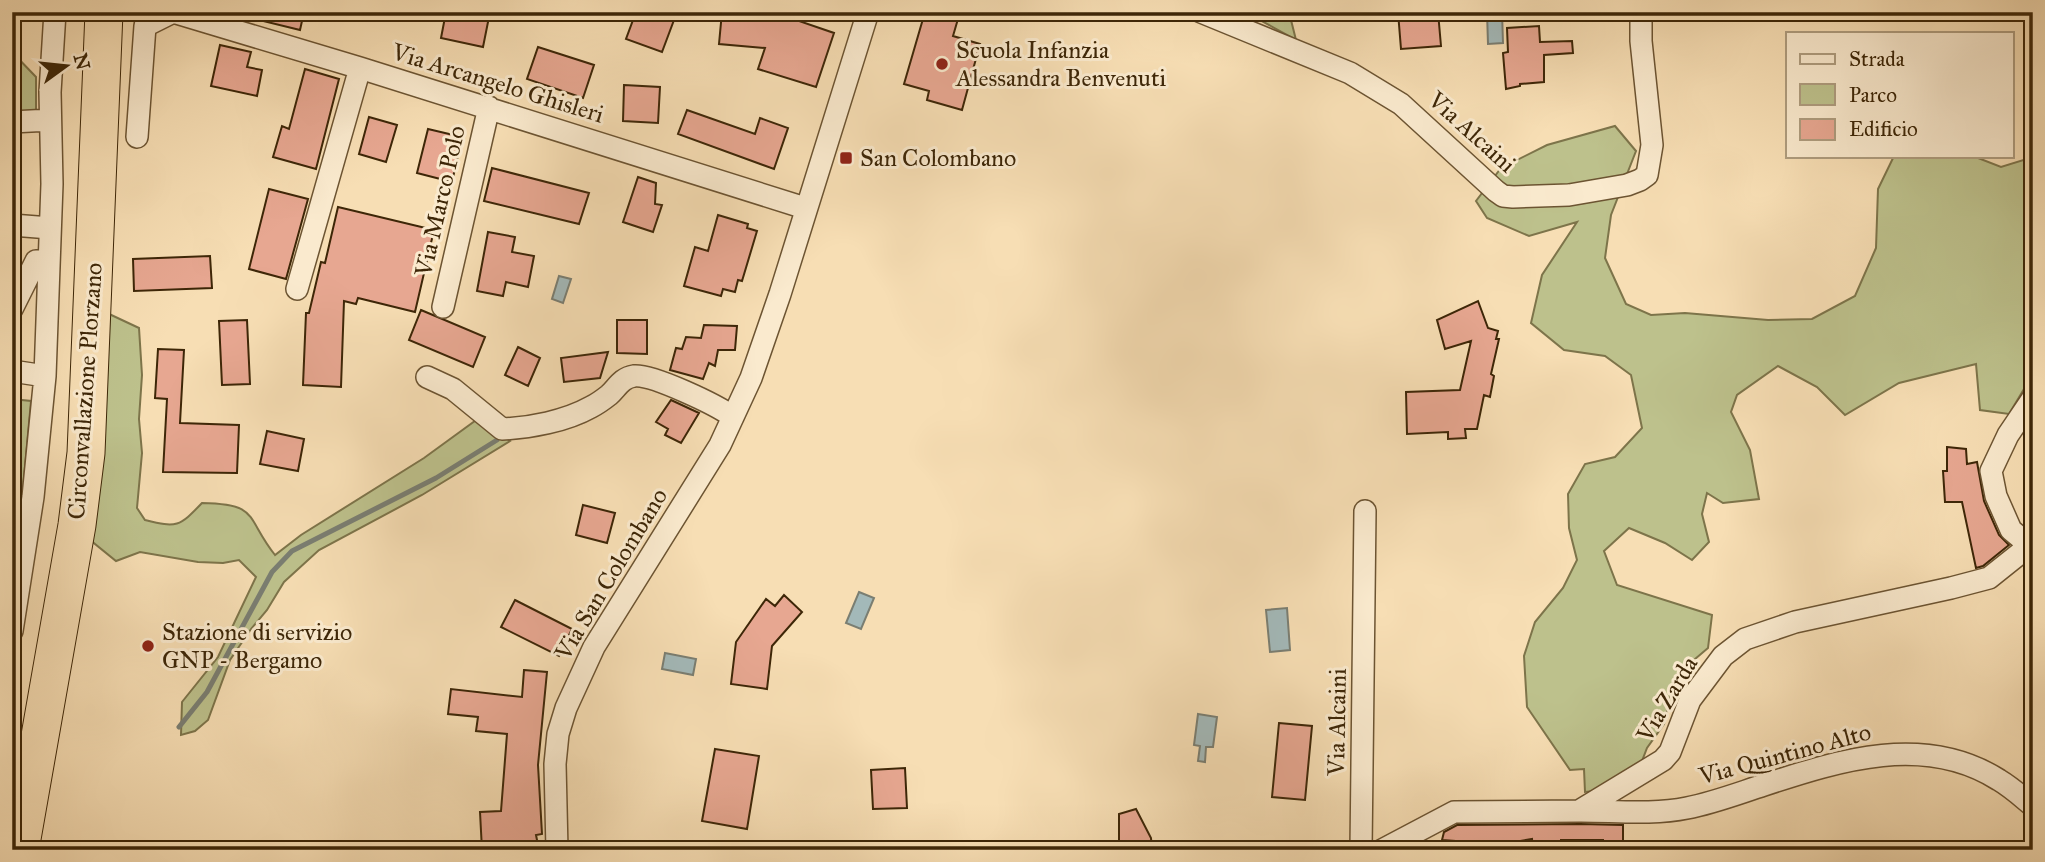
<svg xmlns="http://www.w3.org/2000/svg" width="2045" height="862" font-family="'IM FELL Great Primer',serif">
<style>
.green{fill:#bdc18c;stroke:#7d744a;stroke-width:2}
.water{fill:#a3b9b9;stroke:#7a7e72;stroke-width:2}
.lines{fill:none;stroke-linecap:round;stroke-linejoin:round}
.stream{stroke:#7a7e72;stroke-width:5}
.building{fill:#e7a791;stroke:#3d2607;stroke-width:2}
.street-casing{stroke:#6c5432;stroke-width:24}
.highway-casing{stroke:#3d2607;stroke-width:39}
.street{stroke:#faeace;stroke-width:21}
.highway{stroke:#f7deb4;stroke-width:37}
.poi-dot{fill:#8f2418;stroke:#faeace;stroke-width:2.5}
.labels{text-anchor:middle;dominant-baseline:central;stroke-width:6;stroke-linejoin:round;paint-order:stroke}
.poi-label{font-size:24px;fill:#3d2607;stroke:#faeace;text-anchor:start}
.street-label{font-size:24px;fill:#3d2607;stroke:#faeace}
</style>
<rect width="100%" height="100%" fill="#f7deb4"/>
<filter id="stains"><feTurbulence type="fractalNoise" baseFrequency=".00286" numOctaves="4"/><feColorMatrix values="0 0 0 0 .2 0 0 0 0 .09 0 0 0 0 .02 0 0 0 .5 -.17"/></filter>
<radialGradient id="worn" r=".72"><stop offset=".6" stop-color="#630" stop-opacity="0"/><stop offset="1" stop-color="#630" stop-opacity=".3"/></radialGradient>
<path class="green" d="M1244,12h45l7,28 -47,-26z
M12,52l24,25v34l-24,2z
M1615,126l21,25 -25,64 -6,43 21,46 25,11 34,-2 83,7 44,-1 43,-23 21,-48 2,-59 16,-33h79l28,11 32,-10v217l-24,40 -29,-4 -4,-46 -77,19 -54,32 -28,-28 -39,-21 -41,29 -6,17 19,38 9,49 -36,4 -16,-10 -5,21 7,28 -17,18 -27,-17 -36,-15 -25,23 13,34 95,30 -4,33 -33,28 -11,48 -17,24 -15,39 -47,5 -1,-23 -14,1 -43,-63 -3,-51 11,-34 28,-34 14,-28 -8,-32 -1,-34 17,-30 30,-7 27,-29 -11,-53 -26,-19 -41,-6 -33,-27 11,-48 35,-53 -48,14 -42,-18 -11,-17 25,-33 46,-23z
M107,313l32,15 3,47 -3,44 3,34 -5,55 8,12c32,8 34,7 57,-17 58,1 43,14 73,52l26,-20 123,-77 55,-40 31,23 -88,54 -103,55 -35,32 -17,28 -16,19 -21,31 -22,60 -13,11 -14,4 1,-33 36,-45 38,-80 -17,-17 -16,3 -25,-1 -58,-10 -24,9 -32,-26z
M12,399l19,2 -9,98 -10,55z"/>
<path class="water" d="M1487,12h15l1,31 -15,1z
M559,276l12,3 -8,24 -11,-4z
M859,592l15,6 -13,31 -15,-6z
M1287,608l3,42 -20,2 -4,-42z
M665,653l31,6 -3,16 -31,-6z
M1198,714l19,3 -4,30h-7l-1,15 -7,-1 2,-15 -6,-1z"/>
<g class="lines">
<path class="stream" d="M179,727l28,-35 65,-120 20,-21 144,-73 61,-38"/>
</g>
<path class="building" d="M252,12h52l-4,18 -49,-12z
M446,12h44l-7,35 -42,-9z
M636,12h41l-15,40 -36,-13z
M722,12h74l-3,7 41,14 -18,54 -58,-18 7,-21 -46,-4z
M925,12h35l-7,24 27,8 -18,66 -35,-10 2,-9 -25,-7z
M1398,12h40l3,34 -40,3z
M1539,26l1,16 32,-1 1,12 -29,2v27l-24,2v2l-14,3 -3,-36 5,-1 -1,-24z
M220,45l31,7 -4,15 15,3 -5,26 -46,-10z
M538,47l56,18 -11,33 -56,-19z
M305,69l34,10 -23,90 -43,-12 9,-31 7,3z
M624,85l36,2 -2,36 -35,-2z
M687,110l68,24 5,-16 28,10 -14,41 -96,-35z
M369,117l28,8 -11,37 -27,-8z
M428,129l34,8 -10,45 -35,-9z
M492,168l97,25 -10,31 -95,-23z
M638,177l18,6 -1,21 7,1 -9,27 -30,-10z
M269,189l39,10 -22,80 -37,-10z
M338,207l96,23 -19,82 -57,-14 -2,6 -12,-3 -3,86 -38,-2 3,-72h3l12,-51 4,1z
M718,215l30,9 -1,4 10,3 -15,50 -4,-1 -3,12 -12,-3 -2,7 -37,-10 11,-39 13,4z
M488,232l27,5 -3,15 22,4 -6,31 -22,-5 -3,14 -26,-5z
M210,256l2,32 -78,3 -1,-32z
M1478,301l10,27 10,3 -2,8h3l-8,35 3,2 -4,21 -6,-2 -7,34h-12l1,9 -18,1v-7l-41,2 -1,-42 54,-2 11,-49 -26,8 -8,-29z
M421,310l64,27 -12,30 -64,-27z
M247,320l3,64 -28,1 -3,-64z
M617,320h30v34l-30,-1z
M704,325l33,1 -2,24h-17l-3,16 -6,-3 -6,16 -33,-9 6,-22 6,1 4,-12 15,1z
M518,347l22,11 -12,28 -23,-11z
M158,349l26,1 -4,73 59,2 -2,48 -74,-1 4,-73 -12,-1z
M608,352l-8,26 -36,4 -3,-24z
M671,400l28,13 -18,30 -16,-8 3,-6 -12,-7z
M267,431l37,8 -6,32 -38,-7z
M1947,447l19,2 1,15 10,-2 7,39 15,34 10,10 -26,21 -7,2 -14,-66h-17l-2,-31h4z
M583,505l32,8 -8,30 -31,-8z
M784,595l18,17 -30,34 -5,43 -36,-5 5,-42 30,-43 9,7z
M515,600l57,29 -13,27 -58,-29z
M524,670l23,2 -9,93 4,69 -6,1 3,15h-57l-2,-38 21,-1 6,-77 -31,-3 2,-14 -30,-3 3,-25 71,8z
M1279,723l33,3 -7,74 -33,-3z
M715,749l44,7 -12,73 -45,-8z
M905,768l2,40 -34,1 -2,-39z
M1136,809l15,29 1,12h-33v-36z
M1580,824l43,1v25h-20v-10h-42v10h-28l-1,-11 -36,6v5h-26l-1,-8 -27,-2 2,-8 13,-7z"/>
<g class="lines">
<g class="street-casing">
<path id="street" d="M173,12l187,56 445,140
M1201,12l149,61 51,31 95,87 7,5 10,1 56,-2 58,-10 13,-5 7,-5 5,-30 -11,-104v-29
M12,122l38,-2
M137,137l8,-111 28,-14
M12,225l38,3
M297,289l63,-221
M443,307l46,-200
M12,309l24,-48h13
M12,371l33,5
M427,377l26,12 49,40c28,-1 64,-8 89,-22 6,-3 13,-8 18,-12 8,-7 12,-17 25,-19 18,-2 83,29 99,41
M2029,545l-18,-15 -15,-34 -5,-25 17,-36 25,-37
M12,631l21,-134 12,-121 7,-192 -2,-92 5,-80
M1581,811c35,0 72,4 106,-3 26,-5 52,-15 77,-23 76,-25 161,-52 235,-5 12,7 23,17 34,26
M557,850l-2,-86 3,-30 8,-26 28,-61 126,-202 31,-67 29,-84 88,-282
M1361,850l4,-339
M1382,850l72,-38 125,-1 84,-51 7,-8 20,-52 33,-44 22,-17 50,-17 156,-34 38,-10 44,-35"/>
</g>
<g class="highway-casing">
<path id="highway" d="M20,850l57,-325 9,-72 18,-441"/>
</g>
<use href="#street" class="street"/>
<use href="#highway" class="highway"/>
</g>
<g class="poi-dot">
<circle cx="942" cy="64" r="7"/>
<rect x="839" y="151" width="14" height="14" rx="3.5"/>
<circle cx="148" cy="646" r="7"/>
</g>
<g class="labels">
<g class="poi-label">
<text x="956" y="50">Scuola Infanzia<tspan x="956" dy="28">Alessandra Benvenuti</tspan></text>
<text x="860" y="158">San Colombano</text>
<text x="162" y="632">Stazione di servizio<tspan x="162" dy="28">GNP - Bergamo</tspan></text>
</g>
<g class="street-label">
<text transform="translate(498 83) rotate(17)">Via Arcangelo Ghisleri</text>
<text transform="translate(1472 132) rotate(42)">Via Alcaini</text>
<text transform="translate(440 201) rotate(-77)">Via Marco Polo</text>
<text transform="translate(85 391) rotate(-86)">Circonvallazione Plorzano</text>
<text transform="translate(611 574) rotate(-59)">Via San Colombano</text>
<text transform="translate(1667 699) rotate(-59)">Via Zarda</text>
<text transform="translate(1337 722) rotate(-89)">Via Alcaini</text>
<text transform="translate(1785 754) rotate(-15)">Via Quintino Alto</text>
</g>
</g>
<rect width="2045" height="862" fill="none" stroke="#f7deb4" stroke-width="42"/>
<rect x="14" y="14" width="2017" height="834" fill="none" stroke="#3d2607" stroke-width="3.5"/>
<rect x="21" y="21" width="2003" height="820" fill="none" stroke="#3d2607" stroke-width="2"/>
<rect x="1786" y="32" width="228" height="126" fill="#faeace" stroke="#ae9c7e" stroke-width="2"/>
<rect x="1800" y="54" width="35" height="10" fill="#faeace" stroke="#ae9c7e" stroke-width="2"/>
<text x="1849" y="66" font-size="21" fill="#3d2607">Strada</text>
<rect x="1800" y="84" width="35" height="21" fill="#bdc18c" stroke="#ae9c7e" stroke-width="2"/>
<text x="1849" y="102" font-size="21" fill="#3d2607">Parco</text>
<rect x="1800" y="119" width="35" height="21" fill="#e7a791" stroke="#ae9c7e" stroke-width="2"/>
<text x="1849" y="136" font-size="21" fill="#3d2607">Edificio</text>
<g transform="translate(66 66) rotate(75)" stroke="#faeace" stroke-width="5" paint-order="stroke">
<path d="M0-5L12 26L0 18L-12 26Z" fill="#3d2607"/>
<text y="-10" font-size="19" font-weight="bold" text-anchor="middle" fill="#3d2607">N</text>
</g>
<rect width="100%" height="100%" filter="url(#stains)"/>
<rect width="100%" height="100%" fill="url(#worn)"/>
</svg>
